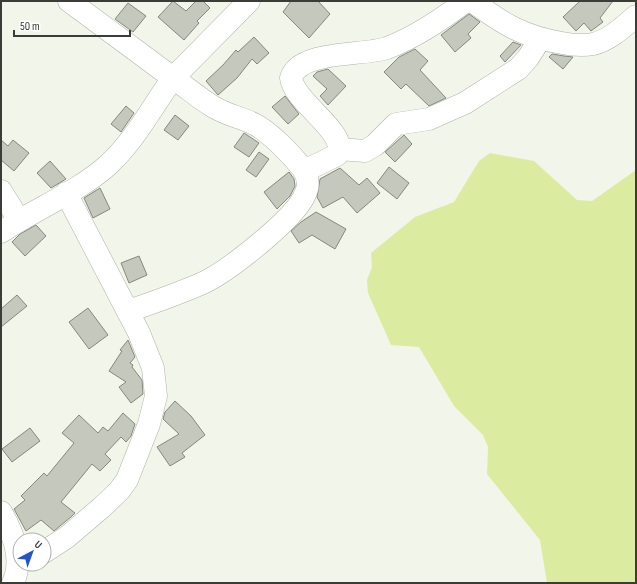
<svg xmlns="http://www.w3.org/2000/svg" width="637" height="584" font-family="'Sofia Sans Condensed',sans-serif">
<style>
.green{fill:#dbeca0}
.building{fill:#c5c8bd;stroke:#85887e}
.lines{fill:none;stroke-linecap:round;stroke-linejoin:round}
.minor-casing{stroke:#afb2a8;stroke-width:23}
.minor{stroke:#fff;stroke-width:22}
</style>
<rect width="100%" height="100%" fill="#f2f5ea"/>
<path class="green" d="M490,153l44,8 43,39 15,1 44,-31v413h-89l-7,-43 -53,-66 1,-27 -5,-12 -29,-29 -35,-59 -28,-2 -23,-52 -1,-13 5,-13 -1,-14 44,-36 39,-15 25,-41z"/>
<path class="building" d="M173,1l13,10 10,-10h7l7,7 -13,13 2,2 -15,17 -26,-23z
M291,1h27l12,13 -21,24 -26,-26z
M580,1h33l-13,17 3,4 -12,9 -7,-8 -8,8 -13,-14z
M128,3l18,13 -13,16 -18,-13z
M469,14l11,8 -12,12 3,4 -16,14 -14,-17z
M254,37l15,16 -12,11 -5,-5 -15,19 -19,17 -12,-14 17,-16 13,-15 2,2z
M513,42l8,3 -16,17 -5,-6z
M415,49l13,12 -8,9 26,28 -17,8 -23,-22 -5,5 -17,-17 15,-15z
M552,54l12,2 9,1 -10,12 -14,-12z
M328,69l18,17 -18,19 -8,-9 7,-7 -14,-13 4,-4z
M285,96l14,18 -11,10 -16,-17z
M126,106l8,7 -13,19 -10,-8z
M175,115l14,11 -11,14 -14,-10z
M244,133l15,10 -10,14 -15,-10z
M404,135l8,9 -17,18 -10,-10z
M1,140l7,6 5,-6 16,13 -15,18 -13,-11z
M259,152l10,7 -13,18 -10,-7z
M50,161l16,18 -15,9 -14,-15z
M389,167l20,16 -12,16 -20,-16z
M340,168l19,17 8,-7 13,15 -23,20 -14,-16 -20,11 -6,-11 3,-18z
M289,172l5,7 1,7 -5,10 -13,13 -13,-17z
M100,188l10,21 -17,9 -9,-20z
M316,212l30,17 -11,20 -23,-14 -13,8 -8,-12 10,-9z
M36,225l10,11 -21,20 -13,-14 8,-8z
M139,256l8,19 -18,8 -8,-20z
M17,295l10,11 -26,21v-18z
M88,308l20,27 -19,14 -20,-27z
M128,340l7,17 -5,6 3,2 -1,2 10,13 1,14 -12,9 -12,-16 7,-5 -17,-11 13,-20 -2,-1z
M175,401l16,15 14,19 -23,18 3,4 -15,9 -13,-19 22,-13 -16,-15 2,-7z
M123,413l12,11 -4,12 -5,6 -5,-5 -16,17 6,6 -11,11 -8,-7 -31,38 14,11 -3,3 -18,15 -13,-11 -15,11 -12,-22 11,-9 -4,-4 23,-23 3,3 27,-33 -12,-10 17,-18 19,18 5,-6 5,4z
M30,428l10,13 -28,21 -10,-13z"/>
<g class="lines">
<g class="minor-casing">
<path id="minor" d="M69,1l104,77 76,-77
M472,1c31,23 52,36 90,42 10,2 21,3 31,1 17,-4 30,-17 43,-28
M339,149l26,2 10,-6 21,-21 33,-5 36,-16 53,-34 10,-11 12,-19
M304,171l33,-16c13,-22 -43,-52 -46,-77 8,-28 73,-22 96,-30 29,-11 54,-28 79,-47
M1,191l18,29
M1,232c34,-23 75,-39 106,-66 27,-24 45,-59 66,-88 13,9 26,20 39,28 14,9 28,11 42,18 16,8 38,31 49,45 5,7 6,16 3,23 -8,25 -77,78 -101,90 -24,11 -51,20 -76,29
M1,512c12,21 23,47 12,71
M44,552l23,-15 34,-29 18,-17 8,-11 22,-56 7,-28 -3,-28 -14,-35 -73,-140"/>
</g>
<use href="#minor" class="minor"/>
</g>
<rect width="637" height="584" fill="none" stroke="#3b3c38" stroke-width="4"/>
<g transform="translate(32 552) rotate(41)"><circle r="19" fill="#ffffff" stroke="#b1b1af"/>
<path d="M0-3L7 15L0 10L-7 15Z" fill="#2157c4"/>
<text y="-6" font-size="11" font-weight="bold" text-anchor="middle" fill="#3b3c38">U</text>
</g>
<path d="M14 30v6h116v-6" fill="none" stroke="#3b3c38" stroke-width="2"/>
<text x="20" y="30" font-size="12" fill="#3b3c38" stroke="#ffffff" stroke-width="3" paint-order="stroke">50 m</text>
</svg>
